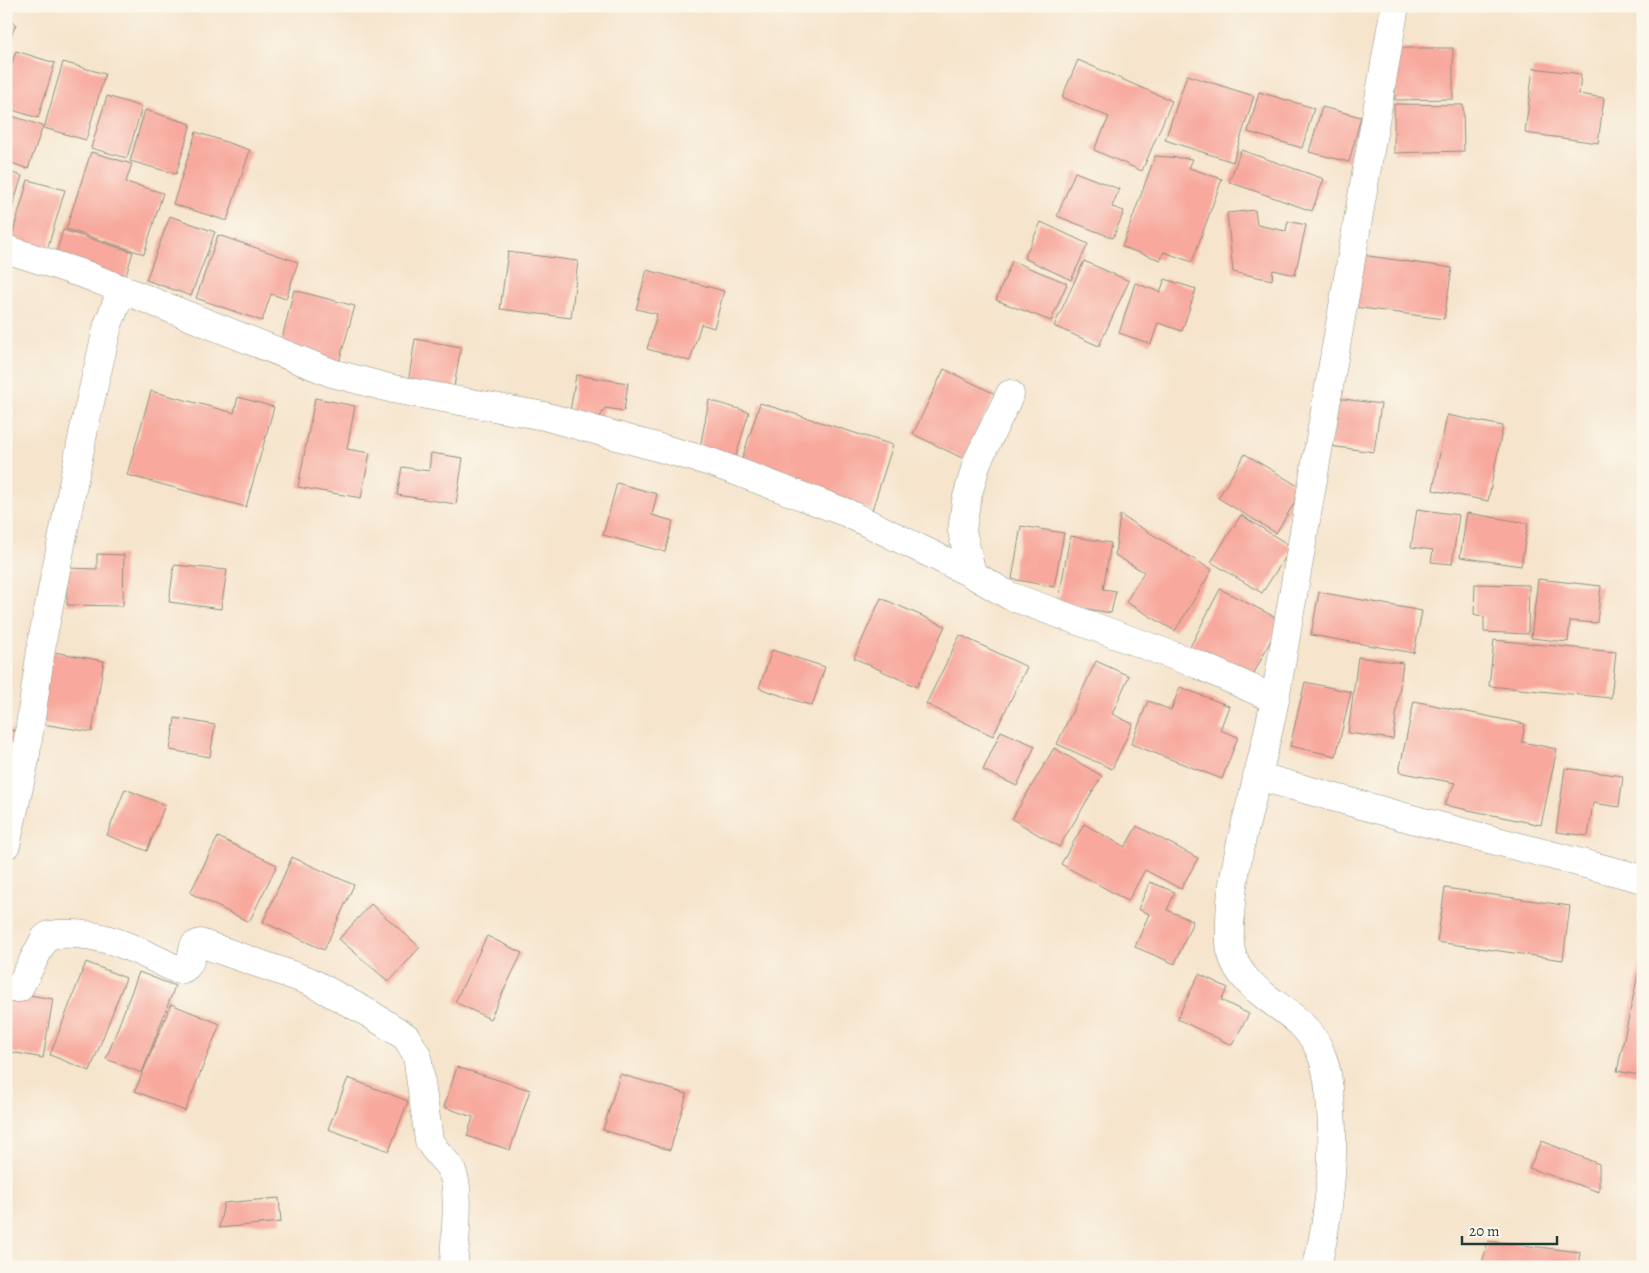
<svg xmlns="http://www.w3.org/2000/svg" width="1649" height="1273" font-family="Alegreya,serif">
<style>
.building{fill:#f8a89c}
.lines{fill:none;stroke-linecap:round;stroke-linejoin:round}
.street-casing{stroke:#8a9080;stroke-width:29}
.street{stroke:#fff;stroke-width:28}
</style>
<rect width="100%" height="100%" fill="#fbf7ec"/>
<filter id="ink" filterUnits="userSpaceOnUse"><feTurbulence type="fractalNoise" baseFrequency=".02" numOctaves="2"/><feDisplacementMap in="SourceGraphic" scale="10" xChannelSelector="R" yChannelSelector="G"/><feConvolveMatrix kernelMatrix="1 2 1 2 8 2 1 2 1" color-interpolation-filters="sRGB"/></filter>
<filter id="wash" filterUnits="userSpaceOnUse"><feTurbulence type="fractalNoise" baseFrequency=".0096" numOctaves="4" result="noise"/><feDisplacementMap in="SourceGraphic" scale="20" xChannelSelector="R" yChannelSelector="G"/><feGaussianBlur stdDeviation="1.12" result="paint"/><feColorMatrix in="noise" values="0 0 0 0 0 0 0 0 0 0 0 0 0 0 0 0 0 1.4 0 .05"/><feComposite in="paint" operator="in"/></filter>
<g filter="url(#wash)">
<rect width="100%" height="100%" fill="#f6e4cc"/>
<g id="blocks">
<path class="building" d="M6,20l10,4 -10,25z
M1395,48h58v51l-58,1z
M16,51l39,12 -17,55 -32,-10v-27z
M1078,60l94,41 -30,70 -48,-21 15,-33 -47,-20z
M63,62l42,12 -19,66 -42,-12z
M1533,68l48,6 -2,20 25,4 -6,45 -73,-10z
M1187,75l67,21 -21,66 -68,-22z
M1259,92l55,16 -12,40 -54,-16z
M107,96l35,11 -15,51 -36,-10z
M1394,104l69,1 1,46 -70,2z
M1322,107l39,10 -12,45 -40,-10z
M145,110l46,14 -15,50 -46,-13z
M6,114l37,12 -15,43 -22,-8z
M196,132l54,18 -23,71 -54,-17z
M1241,150l83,29 -12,32 -83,-29z
M91,152l41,12 -6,18 37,11 -19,61 -78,-25z
M1155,156l38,3 -4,9 33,11 -30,83 -28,-10 -3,8 -39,-13z
M6,171l16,5 -15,48h-1z
M1075,172l44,17 -7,18 12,4 -11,27 -56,-22z
M28,180l37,10 -18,60 -36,-11z
M1255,210l2,15 29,6 2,-10 18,4 -11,50 -22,-5 -1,10 -39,-8 -6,-59z
M170,216l45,16 -24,64 -45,-16z
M1041,222l47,22 -17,36 -47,-22z
M63,230l70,22 -9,30 -70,-22z
M218,235l80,27 -12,37 -15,-5 -9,27 -66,-23z
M508,252l70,9 -7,57 -71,-9z
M1362,255l90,13 -8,51 -90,-12z
M1012,261l55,22 -16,38 -55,-21z
M1084,261l45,20 -30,65 -45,-20z
M647,270l77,21 -10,37 -13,-4 -11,37 -43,-12 10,-35 -21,-5z
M1165,279l31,10 -14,42 -24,-8 -7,21 -32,-11 16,-50 25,9z
M294,290l61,16 -16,56 -59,-15z
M415,339l46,8 -8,45 -45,-8z
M944,369l51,25 -31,65 -51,-25z
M576,375l52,8 -4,28 -19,-3 -8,14 -28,-4z
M151,391l83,22 4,-16 36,10 -28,100 -119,-32z
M315,398l40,8 -8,43 23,4 -9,45 -63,-11z
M1336,398l45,6 -7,48 -44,-6z
M709,400l40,12 -14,47 -35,-11z
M760,403l133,42 -21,65 -133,-42z
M1447,415l56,11 -15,75 -55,-11z
M431,453l32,5 -7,46 -59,-9 5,-28 27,4z
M1245,454l58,35 -27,44 -58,-35z
M617,483l40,11 -5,21 21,6 -8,31 -62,-17z
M1417,509l42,6 -7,49 -21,-2 2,-12 -22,-3z
M1467,513l61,10 -7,43 -61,-9z
M1120,515l92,55 -37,61 -49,-29 18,-30 -29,-17z
M1241,515l51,32 -30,46 -51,-31z
M1021,526l43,7 -10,54 -42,-8z
M1070,536l41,7 -8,46 13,2 -5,22 -53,-9z
M97,554l27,1 -1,51 -56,-1v-37l30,1z
M174,565l53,5 -6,39 -52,-7z
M1538,579l63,7 -4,37 -27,-2 -2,21 -37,-4z
M1475,584l54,1 -1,49 -44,-2v-15l-10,-3z
M1220,589l61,31 -30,59 -61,-32z
M1319,592l103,19 -8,42 -103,-18z
M881,598l64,28 -28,61 -63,-29z
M960,635l67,32 -34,69 -67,-32z
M1494,640l122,12 -5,46 -122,-12z
M772,650l53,17 -13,39 -53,-18z
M48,651l56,10 -12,71 -56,-9z
M1358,657l45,6 -10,76 -45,-6z
M1096,661l33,15 -17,38 21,10 -21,45 -55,-25z
M1305,682l46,10 -15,64 -46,-10z
M1180,687l49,19 -9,24 18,7 -16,42 -91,-35 17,-43 23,9z
M1414,701l111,23 -3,18 35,7 -16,76 -97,-20 11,-22 -56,-11z
M175,718l40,7 -5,32 -40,-7z
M6,730l15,1 -15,75z
M1001,731l34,15 -18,40 -34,-16z
M1054,748l48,28 -43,71 -47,-28z
M1565,768l58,8 -4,31 -26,-4 -5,33 -32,-4z
M125,789l40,16 -18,46 -40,-16z
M1084,824l41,23 12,-21 61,32 -17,31 -36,-19 -17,31 -67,-37z
M218,837l59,28 -28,57 -59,-29z
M292,857l62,28 -30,65 -61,-28z
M1150,882l25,10 -8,18 26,11 -18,43 -40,-17 14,-33 -11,-5z
M1445,888l125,18 -7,54 -126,-18z
M371,904l49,43 -31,35 -50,-43z
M487,936l35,17 -32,66 -35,-17z
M1642,956h1v120l-26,-5z
M86,962l40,16 -36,93 -40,-16z
M139,972l36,14 -33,87 -36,-14z
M1199,974l29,14 -7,12 28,14 -17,31 -55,-26z
M6,991l47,8 -10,59 -37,-7z
M171,1004l49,20 -35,87 -50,-20z
M457,1067l73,23 -20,60 -43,-14 6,-19 -29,-10z
M620,1074l67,20 -17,56 -67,-20z
M348,1078l60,23 -19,50 -61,-22z
M1542,1141l57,23v28l-70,-24z
M279,1198l2,24 -62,6 5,-25z
M1488,1241l92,11 -2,15h-97z"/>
</g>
</g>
<g filter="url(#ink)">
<use href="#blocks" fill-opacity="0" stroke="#8a9080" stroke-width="1"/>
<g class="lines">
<g class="street-casing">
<path id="street" d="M6,249l80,26 246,98 61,16 151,27 167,46 136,51 125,61 38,22 189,69 76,34c-9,48 -22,95 -34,143 -6,28 -11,54 -11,82 0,9 -1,18 1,27 8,35 45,50 69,72 6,6 15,16 18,24 10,20 11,41 13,62 4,54 -2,106 -14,158
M972,574l-10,-43 4,-30 11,-39 33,-68
M1275,699l120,-693
M1257,776l155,43 231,60
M6,845l19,-85 18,-124 42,-212 23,-99 14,-36
M6,988h13l26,-50 4,-3c49,-7 86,14 129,35 13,-1 13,-13 16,-24l6,-3 109,38 61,33 36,23 11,18 12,85c6,14 19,20 24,34 8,20 1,69 1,93"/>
</g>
<use href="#street" class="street"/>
</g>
</g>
<rect width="1649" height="1273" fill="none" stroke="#fbf7ec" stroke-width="25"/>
<path d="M1462 1236v8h95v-8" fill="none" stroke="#1f3d34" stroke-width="2.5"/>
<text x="1469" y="1236" font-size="15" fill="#1f3d34" stroke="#fbf7ec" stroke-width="4" paint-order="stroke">20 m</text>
</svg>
